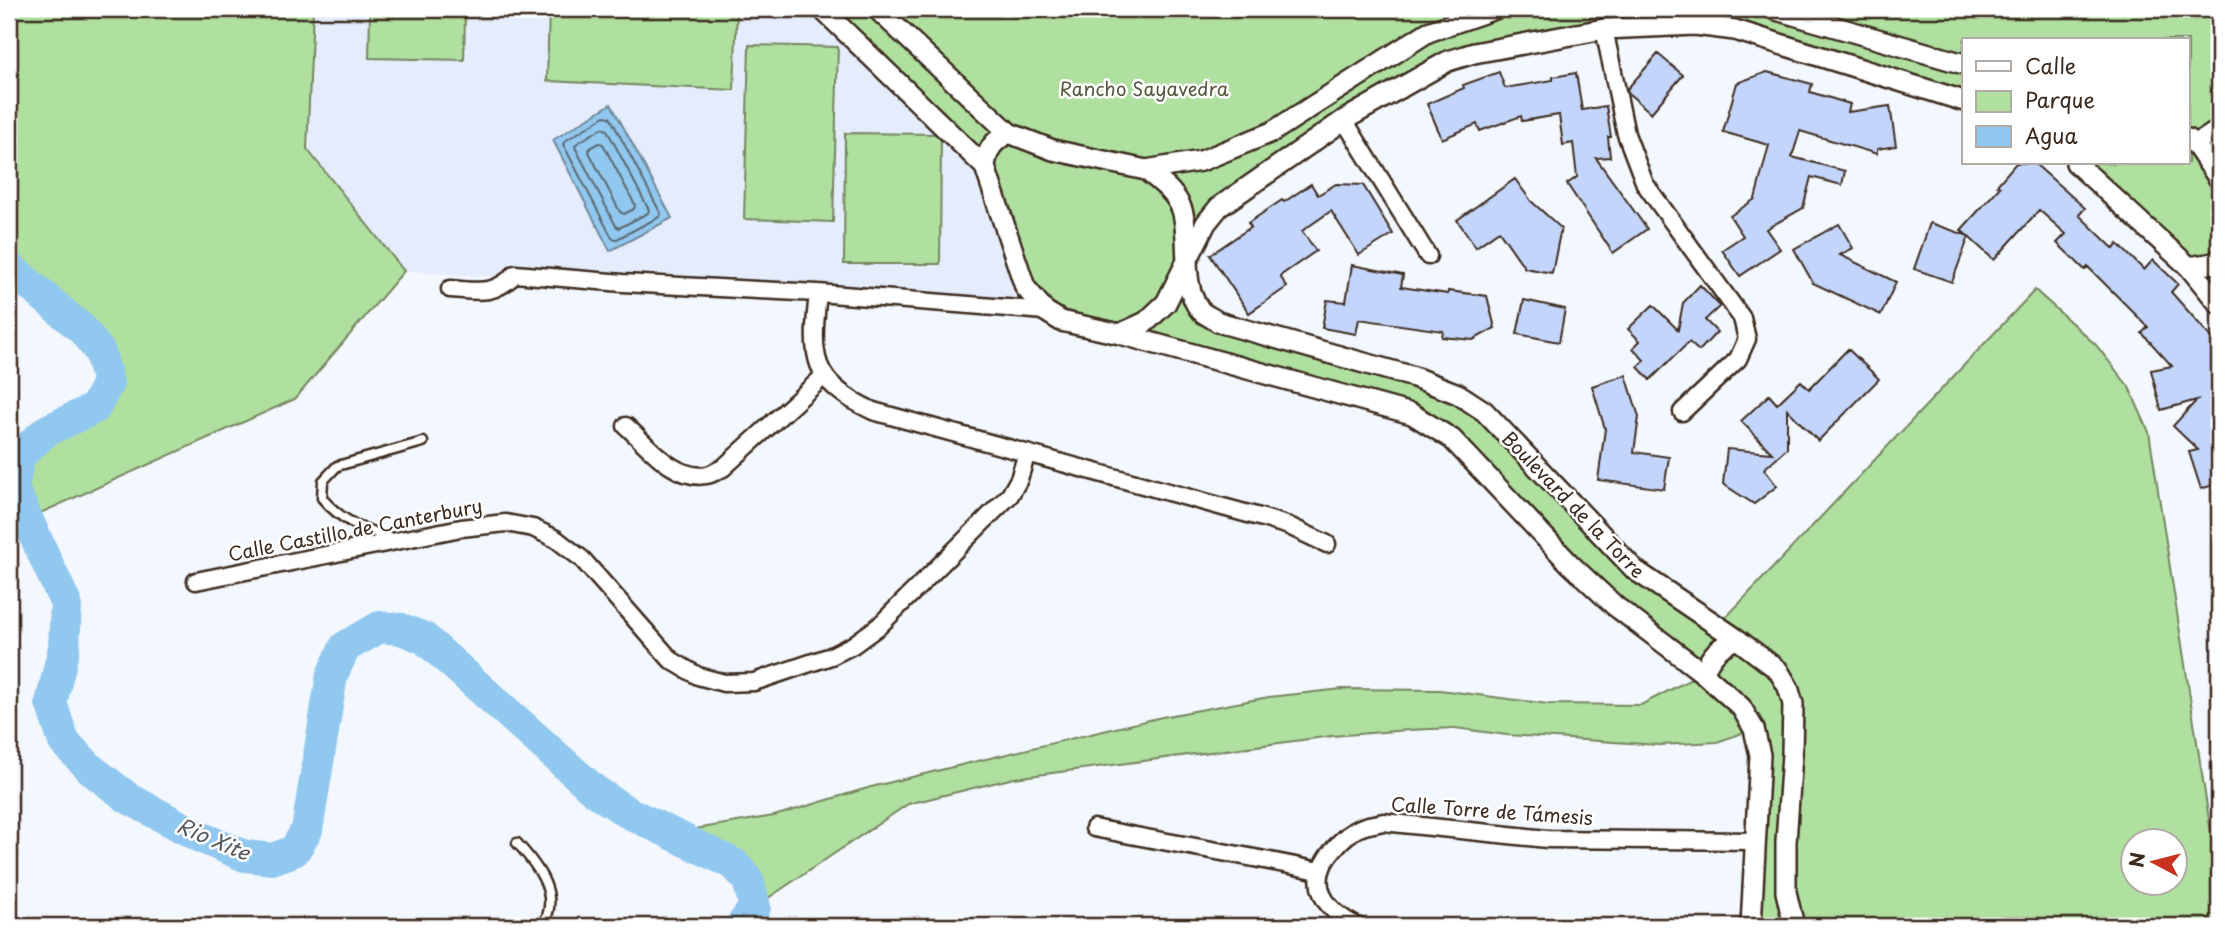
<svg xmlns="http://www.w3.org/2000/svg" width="2228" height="935" font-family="'Playpen Sans',sans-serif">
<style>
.built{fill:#e5edfd}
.green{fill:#afe0a0;stroke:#75855f;stroke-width:2;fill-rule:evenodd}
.water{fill:#91c8ef;stroke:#6f899b;stroke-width:2}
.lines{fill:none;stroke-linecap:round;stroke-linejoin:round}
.shore{stroke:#5d6972;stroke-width:2}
.river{stroke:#91c8ef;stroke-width:32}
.building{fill:#c4d5fb;stroke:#3b2a1e;stroke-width:2}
.service-casing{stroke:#3b2a1e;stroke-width:13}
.minor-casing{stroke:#3b2a1e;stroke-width:21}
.tertiary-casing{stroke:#3b2a1e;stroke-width:24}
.service{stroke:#fff;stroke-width:8}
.minor{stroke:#fff;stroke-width:16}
.tertiary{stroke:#fff;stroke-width:19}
.labels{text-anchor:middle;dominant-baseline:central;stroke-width:5;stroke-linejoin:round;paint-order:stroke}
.park-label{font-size:19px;fill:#58583e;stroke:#fff}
.street-label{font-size:19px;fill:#3b2a1e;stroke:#fff}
.water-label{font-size:21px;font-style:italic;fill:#55595d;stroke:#fff}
</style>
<rect width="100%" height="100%" fill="#f3f7fe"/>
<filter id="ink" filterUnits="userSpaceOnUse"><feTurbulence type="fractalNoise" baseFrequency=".0143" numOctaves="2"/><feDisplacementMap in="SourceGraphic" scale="14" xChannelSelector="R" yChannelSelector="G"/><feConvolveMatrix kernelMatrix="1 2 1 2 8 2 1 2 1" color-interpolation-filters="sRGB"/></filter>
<g filter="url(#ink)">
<path class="built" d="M188,9h633l163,158 60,144 -640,-40 -97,-122z"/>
<path class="green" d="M9,9h304l-6,140 97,122 -109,128 -268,120 -14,-31 6,-32 27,-25 49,-23 13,-25 -8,-31 -18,-23 -73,-62z
M419,9h100v8l-54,-1 -1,44 -95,-2 1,-47 48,1z
M549,9h188l-3,81 -187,-9z
M822,9h1397v119l-24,16 24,35v125l-143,-141h112v-123h-224v61l-269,-76 -247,36 -229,146 -33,54 13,49 259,84 177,176 82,57 318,-337 61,55 33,42 20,45 70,452v42h-468l3,-197 -37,13 -58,3 -152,-10 -52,-7 -47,2 -76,6 -318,42 -106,26 -153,103 -7,-27 -14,-16 -63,-31 103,-17 97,-29 90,-22 201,-48 107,-20 73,-8 98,1 108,14 93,1 62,-32 -88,-67 -134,-139 -69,-53 -330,-89 -48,-26 -49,-132zM2134,841h42v42h-42z
M749,45l89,2 -5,175 -89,-3z
M845,133l96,1 -1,130h-96z"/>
<path class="water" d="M611,104l61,114 -62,33 -57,-111z"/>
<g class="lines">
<path class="shore" d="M605,116l5,1 51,97 -2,3 -44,23 -3,-2 -49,-94 2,-3z
M602,128l5,2 42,80 -1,3 -29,15 -3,-2 -41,-79 1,-3z
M599,143l4,1 32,61 -1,4 -10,5 -4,-2 -31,-60 1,-4z"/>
<path class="river" d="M9,267l73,62 18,23 8,31 -13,25 -49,23 -27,25 -6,32 53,116 -2,44 -13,55 13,39 29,29 35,27 72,39 45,19 27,3 22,-8 13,-21 25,-155 13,-28 35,-20 21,2 23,9 171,153 32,21 107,52 14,16 7,27 -14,19"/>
</g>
<path class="building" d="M1658,54l25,21 -32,38 -23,-20 -1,-4z
M1499,72l6,16 48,-8v-3l23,-4 6,37 24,-4 5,31h-3l2,20 -14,1 51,71 -34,24 -46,-69 10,-7 -4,-34 -10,2 -4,-30 -37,6 -1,-5 -41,15 -3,-7 -35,15 -15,-35 37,-16 -1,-3z
M1767,72l45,12 -2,8 40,12 -2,8 42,-6 6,40 -19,3v5l-77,-23 -8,26 53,14 -3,14 -31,-8 -8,31 -37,21 14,20 -40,27 -18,-26 21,-14 -13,-20 25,-17 14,-54 -46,-13 14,-49z
M2016,163h18l51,45 -6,7 35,34 4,-5 26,26 9,-10 25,24 -7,8 48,54v137l-18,6 -12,-37 9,-2 -25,-24 24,-26 -36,10 -10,-40 21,-4 -30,-33 6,-6 -60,-60 -3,3 -28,-27 9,-9 -27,-24 -45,50 -33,-30 39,-43 -3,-2z
M1515,179l16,22 30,27 -9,45 -27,-5 -26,-37 -23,16 -19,-27z
M1311,184l7,11 18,-11 27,1 30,49 -34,21 -28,-44 -29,20 14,20 -36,25 7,11 -38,26 -39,-58 41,-28 -3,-4 34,-23 2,2z
M1930,223l39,13 -17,46 -38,-13z
M1839,224l14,24 -13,7 56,27 -15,33 -68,-32 -19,-34z
M1352,265l51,10 -2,12 47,7v-3l39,5 8,32 -22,12 -31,-3 1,-6 -84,-12 -3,15 -34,-6 5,-28 19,2z
M1700,285l20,21 -15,14 12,12 -18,19 -10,-9 -39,38 -12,-13 6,-7 -11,-12 7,-7 -12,-12 25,-24 25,25 5,-27z
M1524,300l41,9 -6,33 -42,-8z
M1848,349l31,30 -61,62 -31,-32v39l-23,21 13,17 -23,18 -31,-20 4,-35 45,4 -31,-32 28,-26 8,9 24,-23 8,8z
M1626,375l13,42 -5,35 35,5 -5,32 -66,-9 7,-51 -13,-43z"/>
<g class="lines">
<g class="service-casing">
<path id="service" d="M394,539c-30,-10 -51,-16 -72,-41l1,-17 14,-15 86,-24
M517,843c20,22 45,53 25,83"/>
</g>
<g class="minor-casing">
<path id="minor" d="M1604,29l22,105 19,50 97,134 5,21 -9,20 -56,53
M1344,120l84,136
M2195,144l24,-16
M450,289c28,2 44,7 65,-15l108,9 195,10 227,18
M818,293c-7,65 -8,88 55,118l390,107 26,8 38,18
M626,426c22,19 48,55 81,49 5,-1 11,-5 16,-7l101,-92
M196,581l265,-53 45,-5 27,5 23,11 26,20 89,101 27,16 26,7 30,-1 77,-26 22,-11 26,-19 131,-131 9,-16 8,-26
M1094,828c75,15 150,27 225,43
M1357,926c-33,-16 -52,-44 -24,-76 8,-10 17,-19 29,-23 7,-3 15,-3 21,-5l164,17 209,2"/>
</g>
<g class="tertiary-casing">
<path id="tertiary" d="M822,9l163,158 40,120 20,24 16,10 59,13 292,80 40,25 118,125 45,42 88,67 38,34 13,22 6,26 -9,171
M877,9l132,124 44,17 93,20 55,-9 71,-29 156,-100 67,-23
M1773,9l191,55
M2188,139l7,5 24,35
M2076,163l113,104 30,37
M985,167c2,-18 8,-26 24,-34
M1146,170c13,11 30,22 36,40 9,27 -2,76 18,100 4,5 13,8 18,12l196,55 44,17 26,17 151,159 102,69 41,31 10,17 5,17 -1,50 -6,88v50l8,34
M2189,267l25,-4 5,-4
M1120,334l26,-12 20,-19 40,-80 13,-16 125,-87 104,-59 26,-8 130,-24 91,-4 40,5 229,71
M1703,673c8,-18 16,-27 34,-34"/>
</g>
<use href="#service" class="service"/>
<use href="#minor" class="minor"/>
<use href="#tertiary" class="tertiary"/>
</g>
</g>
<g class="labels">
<g class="park-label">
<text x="1144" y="88">Rancho Sayavedra</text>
</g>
<g class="street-label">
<text transform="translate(1574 504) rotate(46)">Boulevard de la Torre</text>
<text transform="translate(355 529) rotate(-11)">Calle Castillo de Canterbury</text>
<text transform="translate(1492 810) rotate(4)">Calle Torre de Támesis</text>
</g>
<g class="water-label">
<text transform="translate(214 838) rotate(23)">Rio Xite</text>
</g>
</g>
<rect width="2228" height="935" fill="none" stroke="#fff" stroke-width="35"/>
<rect x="18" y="18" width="2193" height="900" fill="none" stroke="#3b2a1e" stroke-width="2.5" filter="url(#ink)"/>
<rect x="1962" y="38" width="228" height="126" fill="#ffffff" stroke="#b1aaa5" stroke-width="2"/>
<rect x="1976" y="61" width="35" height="10" fill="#ffffff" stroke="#b1aaa5" stroke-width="2"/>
<text x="2025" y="74" font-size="21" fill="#3b2a1e">Calle</text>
<rect x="1976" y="91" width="35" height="21" fill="#afe0a0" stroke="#b1aaa5" stroke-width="2"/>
<text x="2025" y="108" font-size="21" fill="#3b2a1e">Parque</text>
<rect x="1976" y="126" width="35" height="21" fill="#91c8ef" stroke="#b1aaa5" stroke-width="2"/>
<text x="2025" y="144" font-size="21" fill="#3b2a1e">Agua</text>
<g transform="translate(2154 862) rotate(277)"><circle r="33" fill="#ffffff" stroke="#b1aaa5" stroke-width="2"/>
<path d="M0-5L12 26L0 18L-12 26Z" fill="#c8321e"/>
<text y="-10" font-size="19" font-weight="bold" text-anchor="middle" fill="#3b2a1e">N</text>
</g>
</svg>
